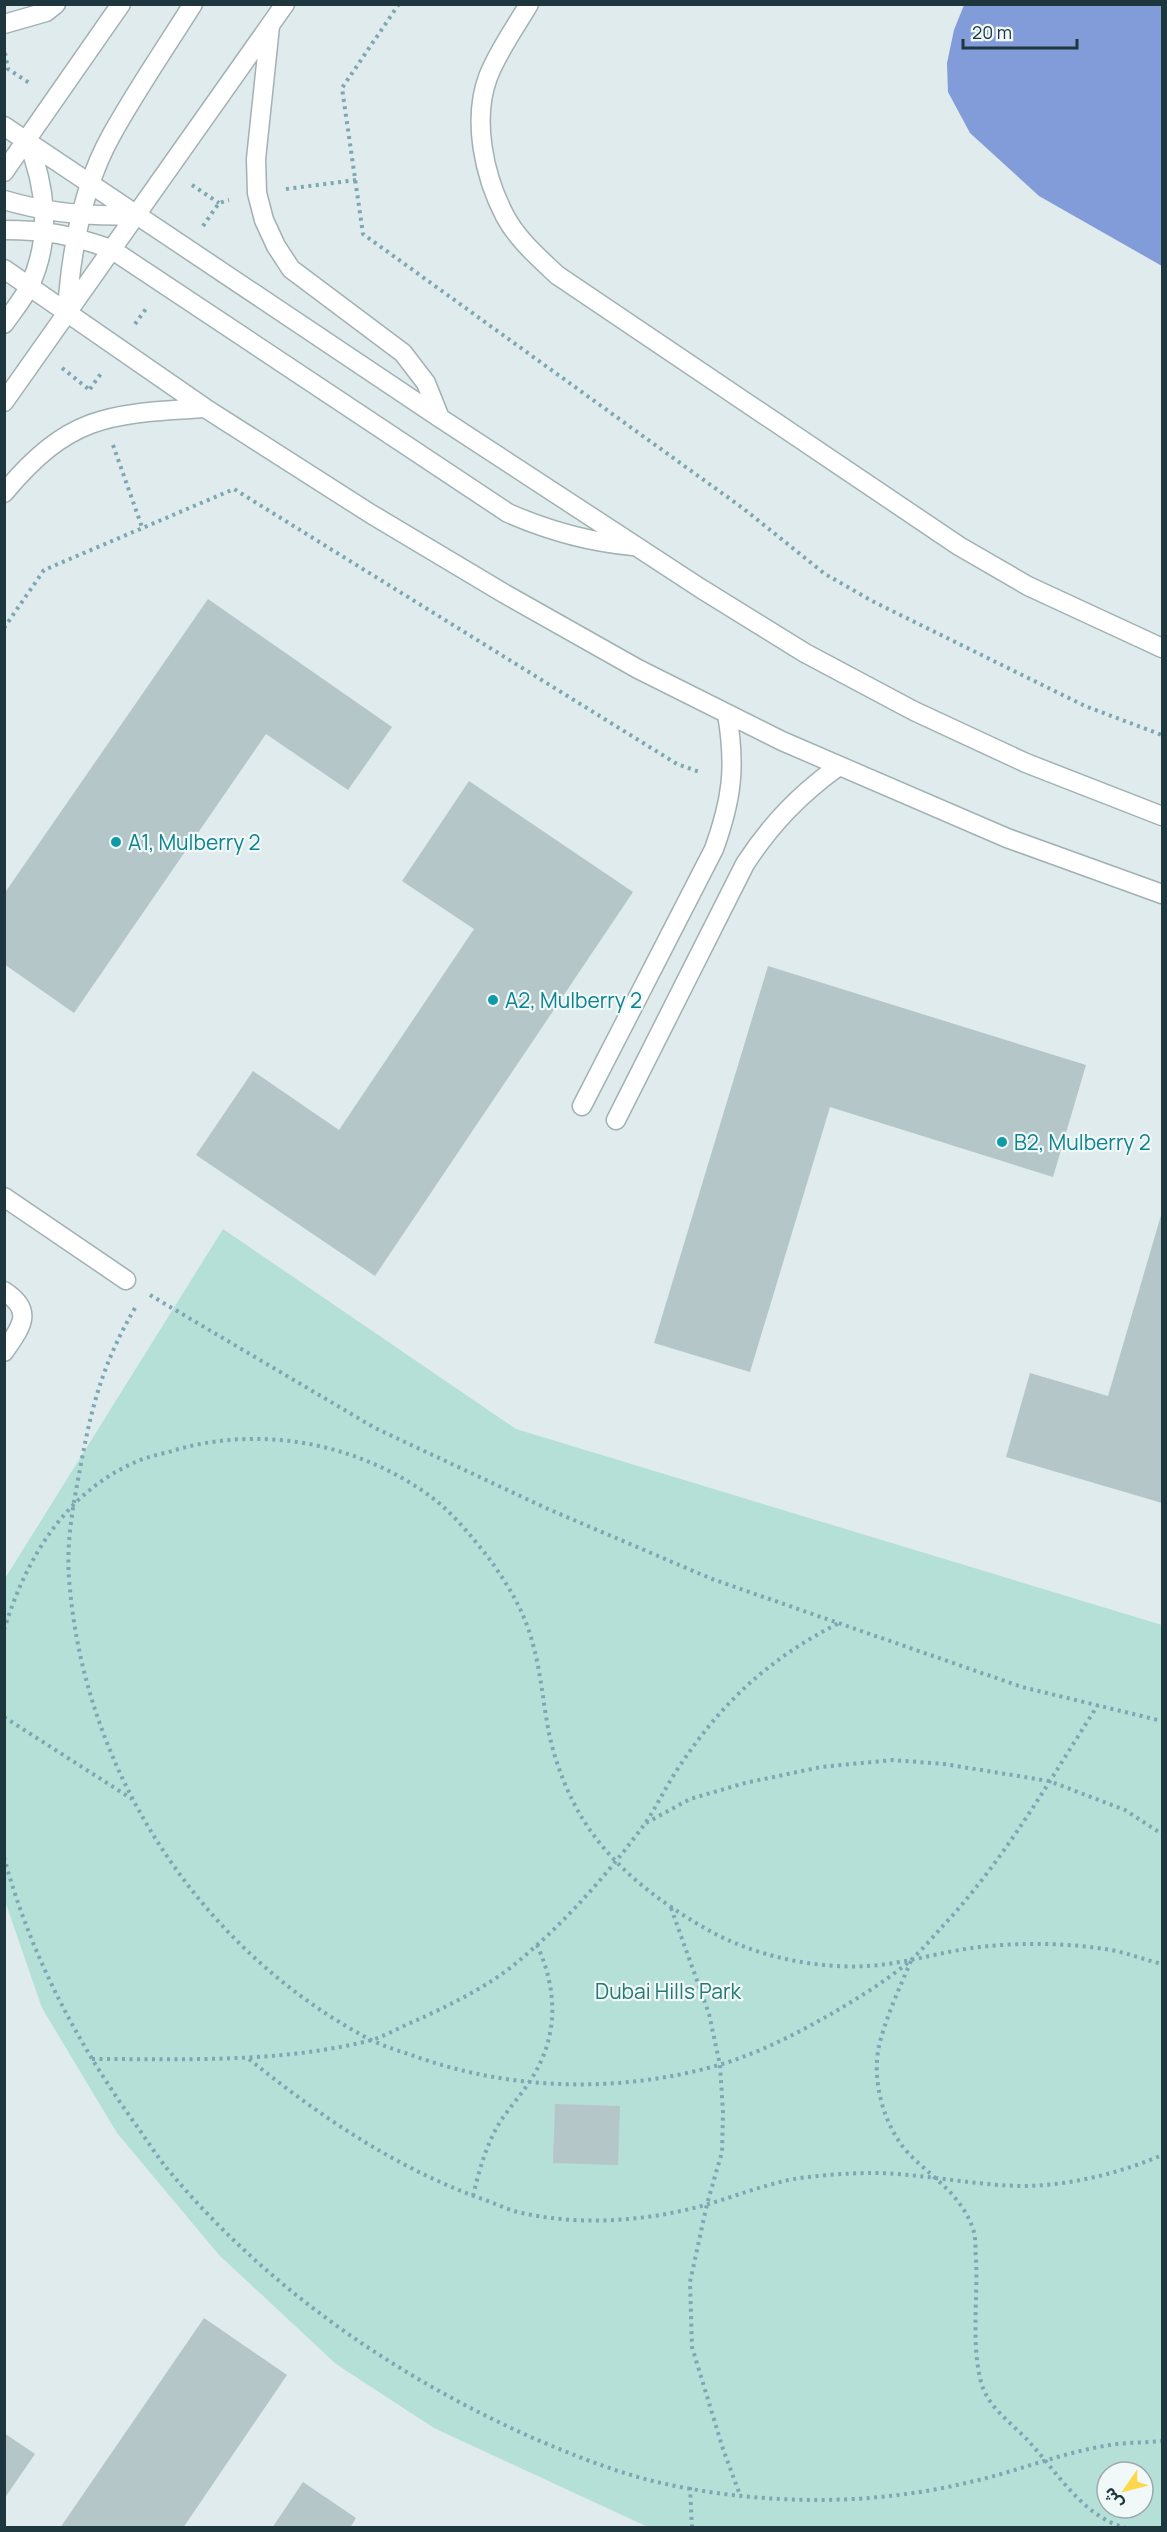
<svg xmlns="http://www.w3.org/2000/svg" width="1167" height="2532" font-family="Manrope,'Noto Sans Arabic',sans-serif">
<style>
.green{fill:#b5e0d8;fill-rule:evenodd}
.water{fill:#819cd8}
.building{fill:#b4c6c7}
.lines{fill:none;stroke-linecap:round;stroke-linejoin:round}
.minor-casing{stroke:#a1b1b4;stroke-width:21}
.path{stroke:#7ca7b3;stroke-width:4;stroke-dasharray:3 4.5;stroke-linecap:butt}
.minor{stroke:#fff;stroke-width:18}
.culture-dot{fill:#0f9aa8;stroke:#f0f8f8;stroke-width:2}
.labels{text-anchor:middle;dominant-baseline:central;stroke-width:4.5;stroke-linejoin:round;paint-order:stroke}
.culture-label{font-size:21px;fill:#0d838f;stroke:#f0f8f8;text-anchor:start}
.park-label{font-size:21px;fill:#247972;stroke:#f0f8f8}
</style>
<rect width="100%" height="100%" fill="#dfebec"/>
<path class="green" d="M223,1229l293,200 646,196v902h-514l-214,-99 -98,-64 -117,-109 -102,-122 -75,-125 -37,-107 -1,-321zM1107,2472h36v36h-36z"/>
<path class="water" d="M964,5h198v261l-123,-70 -69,-63 -22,-41 -1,-29 7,-33z"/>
<path class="building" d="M208,599l184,128 -44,63 -82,-56 -192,279 -70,-49v-70z
M469,781l164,111 -258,384 -179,-121 57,-84 86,59 135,-201 -72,-48z
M768,966l318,99 -33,112 -223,-70 -80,265 -96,-29z
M1162,1212v291l-156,-46 24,-84 78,23z
M555,2104l65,2 -2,59 -65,-2z
M204,2318l83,57 -104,153h-123z
M4,2433l31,21 -31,45z
M303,2482l53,36 -6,10h-78z"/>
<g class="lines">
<g class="minor-casing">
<path id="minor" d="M529,4c-14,24 -31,47 -41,73 -16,43 -4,99 17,139 12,23 33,41 52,59l402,271 69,40 134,62
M4,24l42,-12 10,-8
M270,26l-14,133 1,34 7,27 12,26 15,23 112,84 23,30 14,35
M4,126l436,292 260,170 105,65 109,58 112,52 136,53
M4,172l117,-168
M4,200c44,13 87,17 132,15
M4,230c43,0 67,5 107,19l397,264c41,18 80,29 125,33
M4,269l201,139 166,106 134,80 133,75 144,72 225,97 155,56
M67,311c4,-60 15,-124 45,-177 25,-45 54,-87 81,-130
M4,324c9,-13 20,-26 26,-39 22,-47 16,-99 -3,-145
M4,402l281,-398
M4,493c66,-79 105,-79 201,-85
M582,1106l132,-257c18,-50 22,-82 13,-135
M616,1120l129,-256c26,-40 55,-70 94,-98
M4,1197l122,83
M4,1291c31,20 17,36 0,61"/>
</g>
<path class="path" d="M399,4l-57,84 21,146 381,275 81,65 47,27 213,105 77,29
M5,53l3,16 23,15
M192,185l27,18
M286,189l70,-9
M203,226l16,-23 10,-3
M135,324l13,-18
M62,368l29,23
M90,389l12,-17
M113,445l30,85
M4,628l40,-58 190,-81 443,275 25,9
M150,1295l225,133 173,81 164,70 310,108 140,34
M135,1308c-31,53 -43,96 -54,156 -7,37 -15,76 -12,114 14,191 129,369 298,460 15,8 33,13 50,19 96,34 204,36 302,8 40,-12 77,-31 112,-51 27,-16 57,-34 80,-54 11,-10 21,-22 30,-32 63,-67 108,-147 157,-223
M4,1630c22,-72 62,-139 134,-169 11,-5 25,-7 37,-11 87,-25 182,-7 255,46 22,16 41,40 58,61 16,22 32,47 41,74 11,33 13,64 19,97 6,32 19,66 36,93 30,48 78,83 126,110 45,25 105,38 157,35 38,-2 75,-15 113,-19 42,-5 89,-4 131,3 17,3 34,10 51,14
M4,1717l128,82
M646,1823l44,-24 55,-16 76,-16 72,-7 51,4 105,17 76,29 37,24
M4,1857c26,97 73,186 132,268 11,15 21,32 34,47 97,116 226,205 363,266 40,17 82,34 124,44 51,12 108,18 160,18 51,0 104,-6 153,-18 45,-10 88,-28 134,-36 19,-4 39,-3 58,-5
M671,1908l38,106 11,51 3,48 -1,39 -15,52 -17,78 2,65 31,102 17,46
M911,1961c-12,28 -25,56 -32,85 -8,36 6,84 32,110 25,24 53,42 63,76 2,8 1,18 2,27 2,40 -5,84 5,123 7,27 33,42 51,63 27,30 52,72 94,83
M92,2059c93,0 186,4 276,-18 16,-4 32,-14 47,-20 33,-15 72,-34 100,-57 49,-40 91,-88 129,-139 12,-17 21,-37 33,-55 43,-66 91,-111 162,-147
M249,2059c72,58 148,110 236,141 14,5 28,12 42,14 48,10 101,8 149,-2 37,-7 71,-22 108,-31 20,-5 65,-8 87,-8 51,0 103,13 155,13 45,-1 95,-13 136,-31
M473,2196c6,-25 13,-51 27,-74 9,-14 21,-27 30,-41 29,-44 28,-90 7,-136
M690,2487l2,41"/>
<use href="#minor" class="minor"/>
</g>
<g class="culture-dot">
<circle cx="116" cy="842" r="6"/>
<circle cx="493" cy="1000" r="6"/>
<circle cx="1002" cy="1142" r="6"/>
</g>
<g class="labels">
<g class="culture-label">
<text x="128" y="842">A1, Mulberry 2</text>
<text x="505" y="1000">A2, Mulberry 2</text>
<text x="1014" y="1142">B2, Mulberry 2</text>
</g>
<g class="park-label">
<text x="668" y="1991">Dubai Hills Park</text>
</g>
</g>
<rect width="1167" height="2532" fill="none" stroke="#1e363e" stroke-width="12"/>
<g transform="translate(1125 2490) rotate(235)"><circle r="28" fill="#f0f8f8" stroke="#9caaae" stroke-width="1.5"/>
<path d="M0-4.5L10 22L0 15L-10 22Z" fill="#ffd74a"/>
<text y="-9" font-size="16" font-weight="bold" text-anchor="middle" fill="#1e363e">ش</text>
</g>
<path d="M963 39v9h114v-9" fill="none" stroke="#1e363e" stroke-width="3"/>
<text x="972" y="39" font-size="18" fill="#1e363e" stroke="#f0f8f8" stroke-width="4.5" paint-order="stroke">20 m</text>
</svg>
